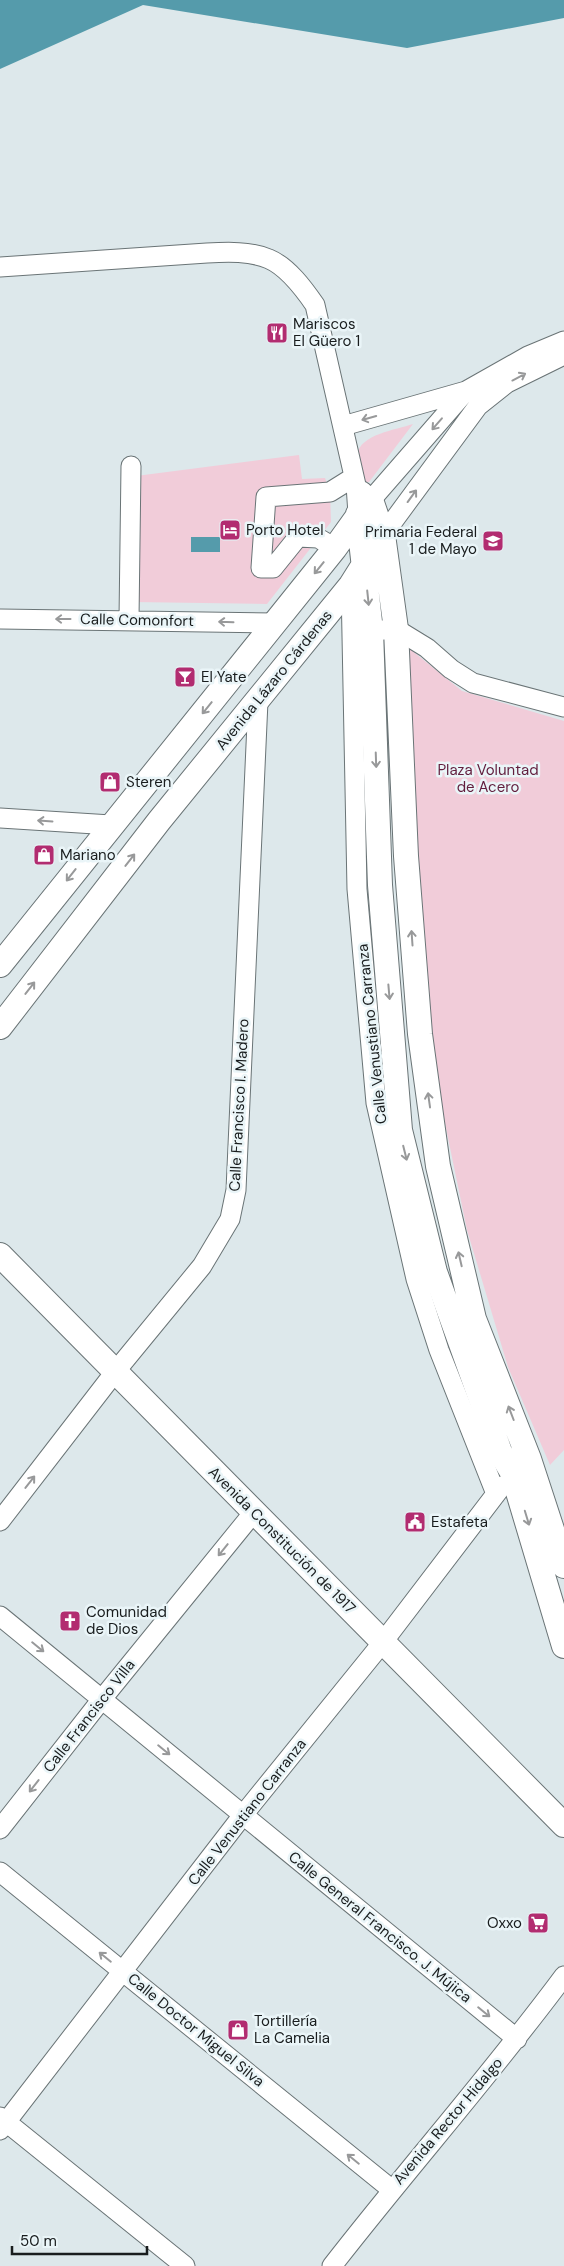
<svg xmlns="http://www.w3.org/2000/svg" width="564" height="2266" font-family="'DM Sans',sans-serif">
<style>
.green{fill:#f1ccd9}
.water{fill:#559bab}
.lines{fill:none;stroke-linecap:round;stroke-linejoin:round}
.minor-casing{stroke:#6a7476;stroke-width:21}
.major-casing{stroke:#6a7476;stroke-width:26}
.minor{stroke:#fff;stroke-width:19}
.major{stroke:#fff;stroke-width:24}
.oneway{stroke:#98999a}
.labels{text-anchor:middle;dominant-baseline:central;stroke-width:5;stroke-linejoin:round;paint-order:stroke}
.poi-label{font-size:15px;fill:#191d1e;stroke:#eaf5f8;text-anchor:start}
.street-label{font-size:15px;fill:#191d1e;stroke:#eaf5f8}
.park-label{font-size:15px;fill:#621e3e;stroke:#eaf5f8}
</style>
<rect width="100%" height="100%" fill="#dde8eb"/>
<path class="green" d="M413,424l-44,58h-5c-2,-7 -8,-19 -7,-27 3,-21 39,-25 56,-31z
M299,455l3,24 23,-1 5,14 1,30 -64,82 -134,-2 3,-126z
M405,645l57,46 102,30v729l-14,15 -42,-98 -41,-137 -33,-160 -18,-222z"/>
<path class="water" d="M0,0h564v18l-157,30 -264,-43 -143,64z
M191,537h29v15h-29z"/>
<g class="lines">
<g class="minor-casing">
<path id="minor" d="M0,267l207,-14c20,-1 44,-2 62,6 19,8 35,30 46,46l41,180 2,29
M343,426l123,-35
M362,491l9,9 95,-109 62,-35 36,-15
M383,535l95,-129 29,-23 57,-28
M335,548l-17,-10 -20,-1 -25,31h-12l5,-71 64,-5 24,-15
M351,585l6,304 19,214 40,176 23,71 57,144
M0,619l274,4
M129,619l2,-153
M371,631l25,-2 31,19 24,21 22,14 91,24
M0,818l111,7
M0,1521l115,-149 87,-106 28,-47 6,-29 22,-489
M0,1616l517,423
M0,1829l102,-130 152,-187
M0,1872l391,317
M0,2117l185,149
M0,2130l243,-315 140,-173 119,-156
M332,2266c76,-98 158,-190 232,-290"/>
</g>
<g class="major-casing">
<path id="major" d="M371,500l12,35 13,94 10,227 14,178 18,132 36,153 55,140 35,107
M358,514l13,117 9,254 20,245 35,142 65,180 12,20 52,174
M0,965l335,-417 28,-39
M0,1027l159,-206 192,-236 17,-27
M0,1255l564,570"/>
</g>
<use href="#minor" class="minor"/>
<use href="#major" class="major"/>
</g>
<defs><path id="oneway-shaft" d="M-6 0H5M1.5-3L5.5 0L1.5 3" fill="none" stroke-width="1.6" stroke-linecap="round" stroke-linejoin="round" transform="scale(1.25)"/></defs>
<g class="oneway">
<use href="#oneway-shaft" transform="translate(519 377) rotate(-28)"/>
<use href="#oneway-shaft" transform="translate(369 418) rotate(164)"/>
<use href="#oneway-shaft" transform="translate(437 424) rotate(131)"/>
<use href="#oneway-shaft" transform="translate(412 496) rotate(-54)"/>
<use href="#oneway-shaft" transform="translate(319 568) rotate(129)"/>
<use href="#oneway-shaft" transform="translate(368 598) rotate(84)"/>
<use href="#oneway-shaft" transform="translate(63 619) rotate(-180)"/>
<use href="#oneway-shaft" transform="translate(226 622) rotate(-178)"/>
<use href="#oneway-shaft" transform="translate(207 708) rotate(129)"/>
<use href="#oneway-shaft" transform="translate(376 760) rotate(88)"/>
<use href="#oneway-shaft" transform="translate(45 821) rotate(-176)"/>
<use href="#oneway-shaft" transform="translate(130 860) rotate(-52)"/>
<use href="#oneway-shaft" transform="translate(71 875) rotate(128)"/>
<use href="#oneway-shaft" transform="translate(412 938) rotate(-94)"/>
<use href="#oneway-shaft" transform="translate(30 988) rotate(-52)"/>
<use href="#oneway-shaft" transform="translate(389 992) rotate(85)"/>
<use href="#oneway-shaft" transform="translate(429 1100) rotate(-98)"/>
<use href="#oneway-shaft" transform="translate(405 1153) rotate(76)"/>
<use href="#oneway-shaft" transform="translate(460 1259) rotate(-103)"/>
<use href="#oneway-shaft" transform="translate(511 1413) rotate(-111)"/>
<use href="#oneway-shaft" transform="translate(30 1482) rotate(-52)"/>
<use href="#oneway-shaft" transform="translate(527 1518) rotate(73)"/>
<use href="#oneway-shaft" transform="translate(223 1550) rotate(129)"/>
<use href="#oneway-shaft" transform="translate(38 1647) rotate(39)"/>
<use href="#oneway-shaft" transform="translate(164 1750) rotate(39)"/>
<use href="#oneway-shaft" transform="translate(34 1786) rotate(128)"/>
<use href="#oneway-shaft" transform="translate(105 1957) rotate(-141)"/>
<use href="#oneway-shaft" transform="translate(484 2012) rotate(39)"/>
<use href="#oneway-shaft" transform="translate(353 2159) rotate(-141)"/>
</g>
<defs>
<g id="restaurant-square" transform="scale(1.125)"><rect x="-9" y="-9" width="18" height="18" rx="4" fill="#b22c70" stroke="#eaf5f8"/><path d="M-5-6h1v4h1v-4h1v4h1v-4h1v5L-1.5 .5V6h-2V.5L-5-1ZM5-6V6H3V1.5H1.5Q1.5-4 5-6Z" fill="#fff"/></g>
<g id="hotel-square" transform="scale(1.125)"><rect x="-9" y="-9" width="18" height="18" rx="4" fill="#b22c70" stroke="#eaf5f8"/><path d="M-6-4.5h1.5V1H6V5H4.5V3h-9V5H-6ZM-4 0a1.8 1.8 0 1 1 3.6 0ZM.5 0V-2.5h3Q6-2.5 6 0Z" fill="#fff"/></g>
<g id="school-square" transform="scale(1.125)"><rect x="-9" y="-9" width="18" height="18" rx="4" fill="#b22c70" stroke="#eaf5f8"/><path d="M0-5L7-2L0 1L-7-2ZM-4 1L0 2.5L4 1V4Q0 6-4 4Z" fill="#fff"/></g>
<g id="bar-square" transform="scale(1.125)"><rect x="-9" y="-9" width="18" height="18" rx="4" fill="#b22c70" stroke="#eaf5f8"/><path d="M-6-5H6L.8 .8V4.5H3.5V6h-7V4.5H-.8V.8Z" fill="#fff"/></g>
<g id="shop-square" transform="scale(1.125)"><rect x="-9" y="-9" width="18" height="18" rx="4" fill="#b22c70" stroke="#eaf5f8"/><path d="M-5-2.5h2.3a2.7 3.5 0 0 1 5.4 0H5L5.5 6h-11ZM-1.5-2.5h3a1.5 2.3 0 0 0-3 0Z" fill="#fff"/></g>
<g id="civic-square" transform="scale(1.125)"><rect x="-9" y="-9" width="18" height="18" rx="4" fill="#b22c70" stroke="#eaf5f8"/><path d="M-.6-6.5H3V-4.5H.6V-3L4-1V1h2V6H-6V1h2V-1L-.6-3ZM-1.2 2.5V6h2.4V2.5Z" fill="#fff"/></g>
<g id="church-square" transform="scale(1.125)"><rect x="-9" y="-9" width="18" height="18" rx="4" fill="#b22c70" stroke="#eaf5f8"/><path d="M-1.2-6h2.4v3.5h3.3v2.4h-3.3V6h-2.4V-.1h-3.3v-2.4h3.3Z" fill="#fff"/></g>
<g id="supermarket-square" transform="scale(1.125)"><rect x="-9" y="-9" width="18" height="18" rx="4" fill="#b22c70" stroke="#eaf5f8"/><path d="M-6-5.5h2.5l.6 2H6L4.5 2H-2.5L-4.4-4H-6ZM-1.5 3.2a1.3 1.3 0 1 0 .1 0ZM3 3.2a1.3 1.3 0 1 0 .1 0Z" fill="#fff"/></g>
</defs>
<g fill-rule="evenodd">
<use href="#restaurant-square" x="277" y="333"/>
<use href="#hotel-square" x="230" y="530"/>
<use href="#school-square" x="493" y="541"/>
<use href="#bar-square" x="185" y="677"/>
<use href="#shop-square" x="110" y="782"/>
<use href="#shop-square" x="44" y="855"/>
<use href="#civic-square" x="415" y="1522"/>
<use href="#church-square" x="70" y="1621"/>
<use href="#supermarket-square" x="538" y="1923"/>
<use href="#shop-square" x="238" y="2030"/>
</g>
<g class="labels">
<g class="poi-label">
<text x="293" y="324">Mariscos<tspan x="293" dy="17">El Güero 1</tspan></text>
<text x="246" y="530">Porto Hotel</text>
<text x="477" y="532" text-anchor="end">Primaria Federal<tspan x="477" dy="17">1 de Mayo</tspan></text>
<text x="201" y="677">El Yate</text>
<text x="126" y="782">Steren</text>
<text x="60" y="855">Mariano</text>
<text x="431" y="1522">Estafeta</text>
<text x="86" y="1612">Comunidad<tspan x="86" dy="17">de Dios</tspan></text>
<text x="522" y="1923" text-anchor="end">Oxxo</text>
<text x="254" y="2021">Tortillería<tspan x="254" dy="17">La Camelia</tspan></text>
</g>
<g class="street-label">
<text transform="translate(137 620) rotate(1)">Calle Comonfort</text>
<text transform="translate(274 680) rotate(-51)">Avenida Lázaro Cárdenas</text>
<text transform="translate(372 1034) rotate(-96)">Calle Venustiano Carranza</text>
<text transform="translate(239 1105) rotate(-87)">Calle Francisco I. Madero</text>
<text transform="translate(282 1540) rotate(45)">Avenida Constitución de 1917</text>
<text transform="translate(89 1716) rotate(-52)">Calle Francisco Villa</text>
<text transform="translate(247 1812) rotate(-52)">Calle Venustiano Carranza</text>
<text transform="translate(380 1927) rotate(39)">Calle General Francisco. J. Mújica</text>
<text transform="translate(196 2030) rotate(39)">Calle Doctor Miguel Silva</text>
<text transform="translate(448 2121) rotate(-50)">Avenida Rector Hidalgo</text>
</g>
<g class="park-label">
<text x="488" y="770">Plaza Voluntad<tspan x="488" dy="17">de Acero</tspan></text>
</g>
</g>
<path d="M12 2246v8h135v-8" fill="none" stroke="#191d1e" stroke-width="2.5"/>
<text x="20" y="2246" font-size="15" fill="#191d1e" stroke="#eaf5f8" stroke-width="4" paint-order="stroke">50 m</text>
</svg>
